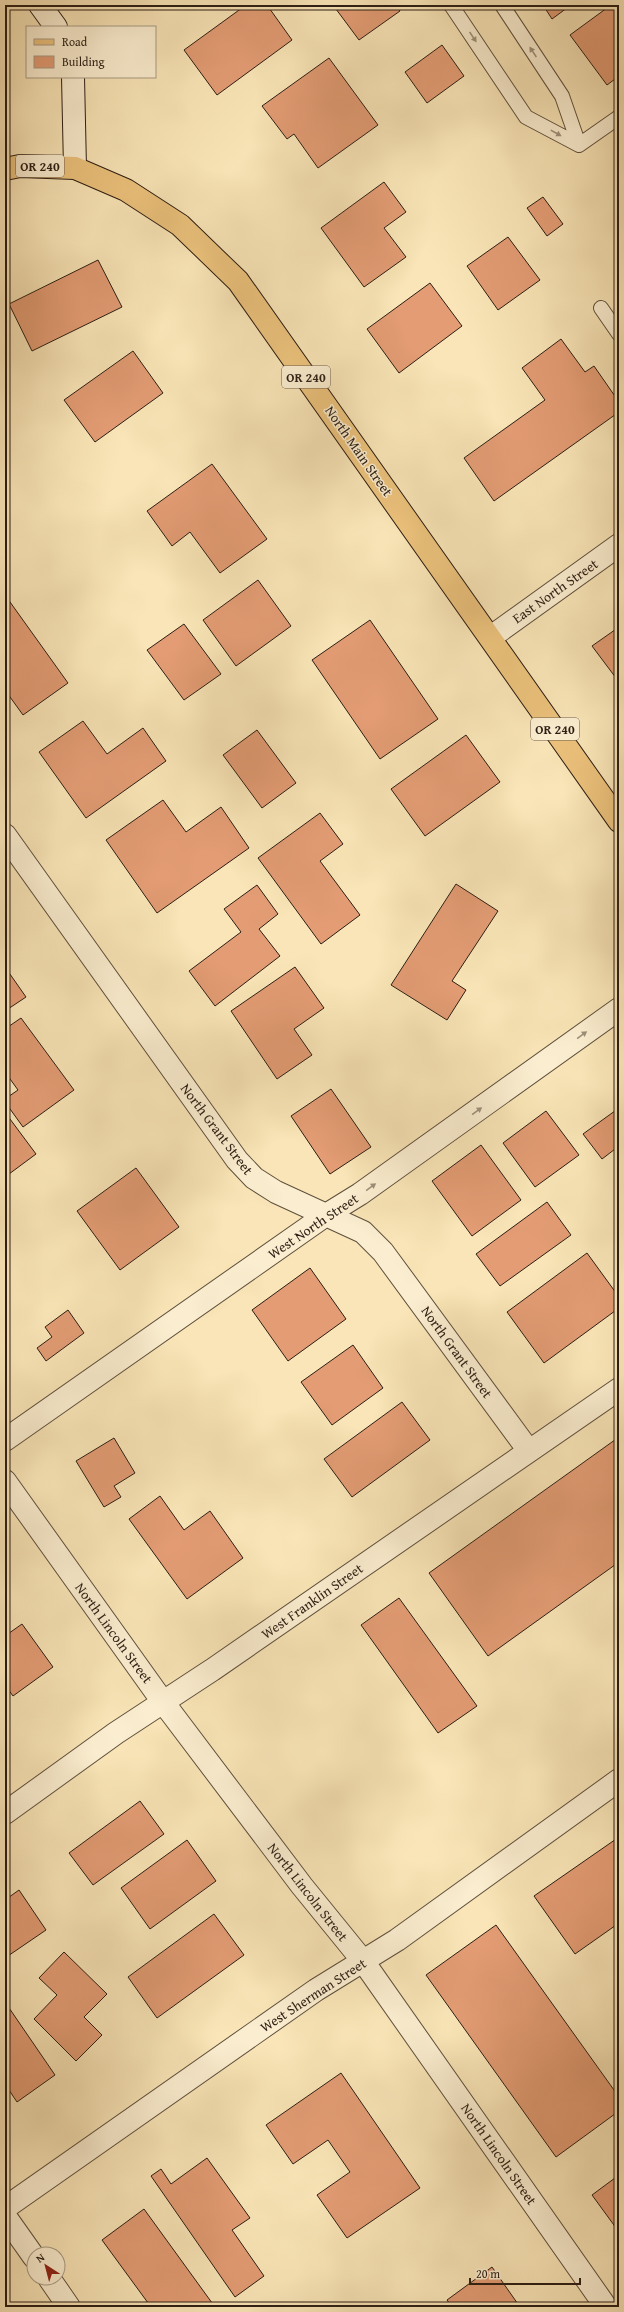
<svg xmlns="http://www.w3.org/2000/svg" width="624" height="2312" font-family="'Gentium Book Plus',serif">
<style>
.building{fill:#e39c74;stroke:#2c1e14}
.lines{fill:none;stroke-linecap:round;stroke-linejoin:round}
.lane-casing{stroke:#5f503d;stroke-width:16}
.street-casing{stroke:#5f503d;stroke-width:24}
.secondary-casing{stroke:#2c1e14;stroke-width:24}
.primary-casing{stroke:#2c1e14;stroke-width:24}
.lane{stroke:#fbeed0;stroke-width:14}
.street{stroke:#fbeed0;stroke-width:22}
.secondary{stroke:#fbeed0;stroke-width:22}
.primary{stroke:#ecc27c;stroke-width:22}
.oneway{fill:#9e907b}
.labels{text-anchor:middle;dominant-baseline:central;stroke-width:3;stroke-linejoin:round;paint-order:stroke}
.shield{fill:#fbeed0;stroke:#6a5c4c;stroke-width:1}
.shield-label{font-size:13px;font-weight:bold;fill:#2c1e14}
.street-label{font-size:14px;fill:#2c1e14;stroke:#fbeed0}
</style>
<rect width="100%" height="100%" fill="#f9e5b7"/>
<filter id="stains"><feTurbulence type="fractalNoise" baseFrequency=".005" numOctaves="4"/><feColorMatrix values="0 0 0 0 .2 0 0 0 0 .09 0 0 0 0 .02 0 0 0 .5 -.17"/></filter>
<radialGradient id="worn" r=".72"><stop offset=".6" stop-color="#630" stop-opacity="0"/><stop offset="1" stop-color="#630" stop-opacity=".3"/></radialGradient>
<path class="building" d="M246,5h21l25,35 -75,55 -33,-45z
M333,5h63l4,6 -41,29z
M543,5h28l-19,14z
M611,5h8v71l-12,9 -37,-50z
M442,45l22,31 -37,27 -22,-31z
M329,58l49,67 -60,43 -24,-34 -7,5 -25,-33z
M384,182l22,30 -22,16 22,29 -42,30 -43,-59z
M543,197l20,27 -16,12 -20,-28z
M508,237l32,43 -42,30 -31,-44z
M98,260l24,47 -90,44 -23,-47z
M430,283l32,43 -63,47 -32,-44z
M561,339l24,33 9,-6 25,36v10l-125,89 -30,-43 81,-58 -23,-32z
M133,351l30,42 -68,49 -31,-42z
M212,464l55,75 -47,34 -30,-41 -18,14 -25,-35z
M258,580l33,46 -55,40 -33,-46z
M5,595l63,88 -45,32 -18,-25z
M370,620l68,99 -58,40 -68,-99z
M184,624l37,50 -37,26 -37,-50z
M619,627v55l-27,-36z
M83,721l24,33 36,-26 23,33 -80,57 -47,-66z
M257,730l39,53 -34,25 -39,-53z
M466,735l34,47 -75,54 -34,-47z
M163,800l23,32 35,-25 28,41 -92,65 -51,-73z
M320,813l23,31 -23,17 40,54 -39,29 -63,-86z
M456,884l42,27 -46,70 14,9 -19,30 -56,-35z
M257,885l21,29 -19,15 21,27 -65,50 -26,-35 52,-39 -17,-23z
M5,967l21,30 -21,14z
M295,967l29,41 -30,21 18,26 -35,24 -46,-68z
M21,1018l53,72 -51,37 -18,-25v-3l13,-9 -13,-18v-43z
M331,1089l40,58 -41,27 -39,-58z
M619,1108v38l-17,13 -19,-25z
M546,1111l33,44 -44,32 -32,-44z
M7,1115l29,39 -31,23v-61z
M481,1145l40,55 -49,36 -40,-55z
M136,1168l43,59 -59,43 -43,-59z
M547,1202l24,33 -71,51 -24,-32z
M587,1253l32,44v11l-75,55 -37,-51z
M310,1268l36,51 -58,42 -36,-51z
M68,1310l16,23 -38,28 -9,-13 15,-11 -7,-10z
M353,1345l30,43 -51,37 -31,-43z
M402,1402l28,38 -78,57 -28,-38z
M619,1437v125l-131,94 -59,-83z
M114,1438l21,35 -21,13 7,11 -17,10 -28,-46z
M160,1496l24,34 26,-19 33,47 -56,41 -58,-80z
M399,1598l78,108 -39,27 -77,-108z
M22,1624l31,43 -40,29 -8,-11v-49z
M140,1801l24,33 -71,51 -24,-32z
M619,1837v86l-44,31 -41,-58z
M187,1840l29,41 -66,48 -29,-41z
M19,1890l27,40 -41,28v-58z
M214,1914l30,41 -87,63 -29,-41z
M496,1925l123,172v14l-63,46 -130,-182z
M64,1952l43,42 -23,23 18,18 -26,26 -42,-42 23,-24 -18,-17z
M5,2002l50,73 -38,27 -12,-18z
M341,2073l79,115 -73,50 -30,-43 33,-23 -22,-32 -35,24 -27,-39z
M207,2158l43,60 -18,12 32,46 -29,21 -84,-121 10,-7 10,15z
M619,2175v57l-27,-37z
M144,2209l71,98h-64l-49,-67z
M492,2267l28,40h-68l-5,-7z"/>
<g class="lines">
<g class="lane-casing">
<path id="lane" d="M451,5l75,112 53,28 -17,-49 -60,-91
M579,145l40,-28
M601,308l18,26"/>
</g>
<g class="street-casing">
<path id="street" d="M491,637l128,-92
M5,835l232,325 17,18 22,14 87,40 20,20 146,199
M5,1440l321,-225 34,-21 259,-185
M5,1481l158,221 139,184 61,75 243,346
M5,1813l111,-80 96,-63 407,-281
M5,2208l311,-218 81,-50 222,-160
M5,2216l29,41
M49,2278l20,29"/>
</g>
<g class="secondary-casing">
<path id="secondary" d="M40,5l16,22
M73,77l2,91"/>
</g>
<g class="primary-casing">
<path id="primary" d="M5,169l15,-3 55,2 51,22 54,35 58,56 381,540"/>
</g>
<use href="#lane" class="lane"/>
<use href="#street" class="street"/>
<use href="#secondary" class="secondary"/>
<use href="#primary" class="primary"/>
</g>
<defs><path id="oneway-solid" d="M-6-.8H1V-3.2L6.5 0L1 3.2V.8H-6Z"/></defs>
<g class="oneway">
<use href="#oneway-solid" transform="translate(473 37) rotate(56)"/>
<use href="#oneway-solid" transform="translate(533 52) rotate(-124)"/>
<use href="#oneway-solid" transform="translate(556 133) rotate(29)"/>
<use href="#oneway-solid" transform="translate(582 1035) rotate(-36)"/>
<use href="#oneway-solid" transform="translate(477 1111) rotate(-36)"/>
<use href="#oneway-solid" transform="translate(371 1187) rotate(-36)"/>
</g>
<g class="labels">
<g class="shield">
<rect x="16" y="155" width="48" height="22" rx="3"/>
<rect x="282" y="366" width="48" height="22" rx="3"/>
<rect x="531" y="718" width="48" height="22" rx="3"/>
</g>
<g class="shield-label">
<text x="40" y="166">OR 240</text>
<text x="306" y="377">OR 240</text>
<text x="555" y="729">OR 240</text>
</g>
<g class="street-label">
<text transform="translate(359 451) rotate(55)">North Main Street</text>
<text transform="translate(555 591) rotate(-35)">East North Street</text>
<text transform="translate(217 1129) rotate(53)">North Grant Street</text>
<text transform="translate(313 1226) rotate(-34)">West North Street</text>
<text transform="translate(457 1352) rotate(54)">North Grant Street</text>
<text transform="translate(312 1601) rotate(-35)">West Franklin Street</text>
<text transform="translate(114 1633) rotate(54)">North Lincoln Street</text>
<text transform="translate(308 1892) rotate(52)">North Lincoln Street</text>
<text transform="translate(313 1995) rotate(-33)">West Sherman Street</text>
<text transform="translate(499 2154) rotate(55)">North Lincoln Street</text>
</g>
</g>
<rect width="624" height="2312" fill="none" stroke="#f9e5b7" stroke-width="20"/>
<rect x="6" y="6" width="612" height="2300" fill="none" stroke="#2c1e14" stroke-width="2"/>
<rect x="10" y="10" width="604" height="2292" fill="none" stroke="#2c1e14"/>
<rect x="26" y="26" width="130" height="52" fill="#fbeed0" stroke="#a89b85"/>
<rect x="34" y="39" width="20" height="6" fill="#ecc27c" stroke="#a89b85"/>
<text x="62" y="46" font-size="12" fill="#2c1e14">Road</text>
<rect x="34" y="56" width="20" height="12" fill="#e39c74" stroke="#a89b85"/>
<text x="62" y="66" font-size="12" fill="#2c1e14">Building</text>
<g transform="translate(46 2266) rotate(324)"><circle r="19" fill="#fbeed0" stroke="#a89b85"/>
<path d="M0-3L7 15L0 10L-7 15Z" fill="#8f2418"/>
<text y="-6" font-size="11" font-weight="bold" text-anchor="middle" fill="#2c1e14">N</text>
</g>
<path d="M470 2278v6h110v-6" fill="none" stroke="#2c1e14" stroke-width="2"/>
<text x="476" y="2278" font-size="12" fill="#2c1e14" stroke="#fbeed0" stroke-width="3" paint-order="stroke">20 m</text>
<rect width="100%" height="100%" filter="url(#stains)"/>
<rect width="100%" height="100%" fill="url(#worn)"/>
</svg>
